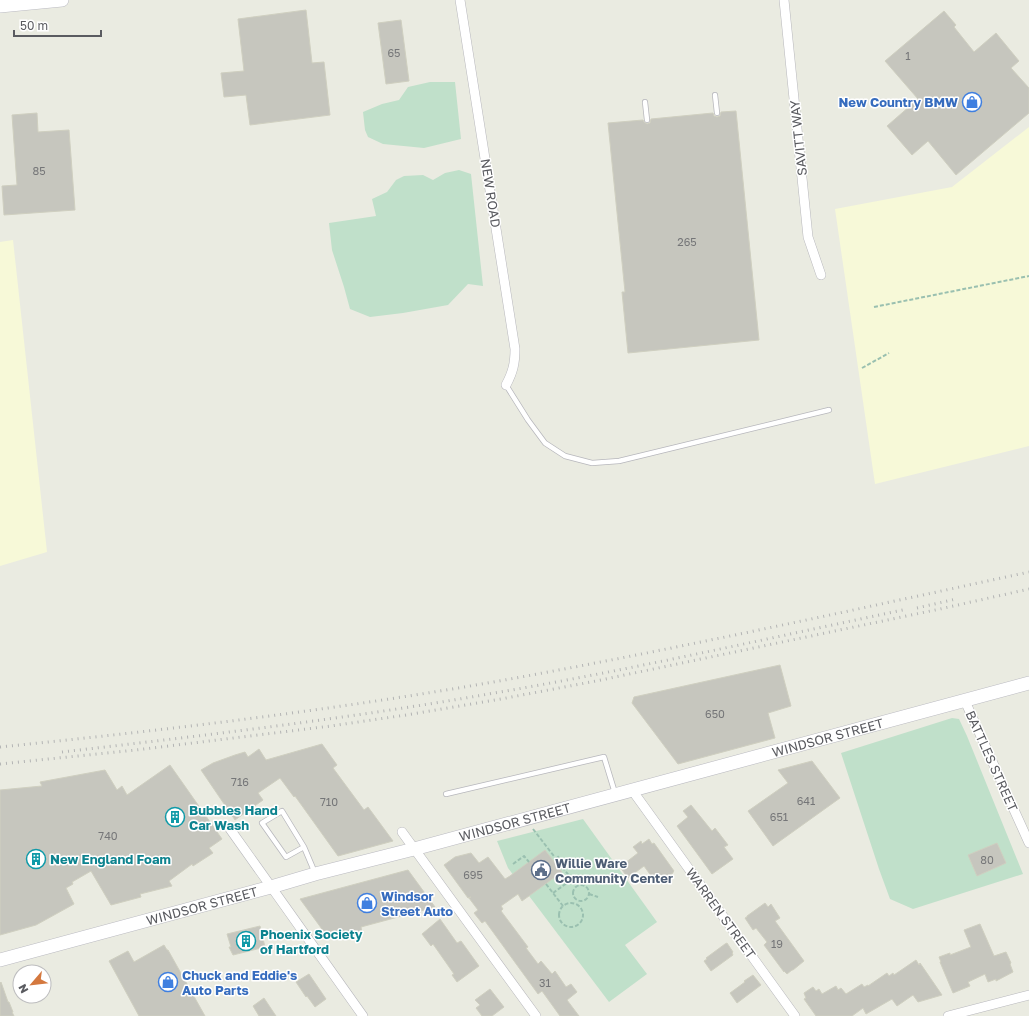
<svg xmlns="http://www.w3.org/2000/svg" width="1029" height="1016" font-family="'Golos Text',sans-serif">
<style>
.commercial{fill:#f7f9d8}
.green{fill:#c0e0ca}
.building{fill:#c6c6be;stroke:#cfcfc0}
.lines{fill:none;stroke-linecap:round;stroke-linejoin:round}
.lane-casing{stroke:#b7b7bc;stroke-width:6}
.street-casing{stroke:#b7b7bc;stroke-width:10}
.secondary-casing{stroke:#babac1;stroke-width:14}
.path{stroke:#9ac0b0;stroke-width:2;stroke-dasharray:4 2;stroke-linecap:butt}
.lane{stroke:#fff;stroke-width:4.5}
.street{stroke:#fff;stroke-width:9}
.secondary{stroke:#fff;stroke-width:13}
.rail{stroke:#b3b4b4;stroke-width:3;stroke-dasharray:1 5;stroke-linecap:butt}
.labels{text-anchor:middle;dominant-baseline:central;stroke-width:3;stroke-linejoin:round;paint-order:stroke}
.number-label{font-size:11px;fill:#757678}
.shop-label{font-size:13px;font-weight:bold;fill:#366cbe;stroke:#fff;text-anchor:start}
.street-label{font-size:13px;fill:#5a5b60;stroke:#fff}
.culture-label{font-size:13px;font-weight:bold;fill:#0d838f;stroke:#fff;text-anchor:start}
.service-label{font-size:13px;font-weight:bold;fill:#4e5e75;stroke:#fff;text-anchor:start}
</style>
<rect width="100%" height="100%" fill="#eaebe1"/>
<path class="commercial" d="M1029,127v319l-154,38 -40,-275 117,-22z
M13,240l34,312 -47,14v-324z"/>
<path class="green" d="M430,82h25l6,57 -37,9 -41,-4 -15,-7 -3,-7 -2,-18 19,-8 17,-4 9,-13z
M459,170l12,4 12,112 -15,-2 -20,21 -45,8 -33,4 -20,-8 -6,-22 -12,-37 -3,-27 47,-7 -4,-17 15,-7 9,-12 8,-4 19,-1 10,5 12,-7z
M952,718l7,1 8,17 56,138 -110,35 -23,-10 -11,-30 -38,-116z
M583,819l74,103 -32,23 22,29 -38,28 -101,-134 -11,-27z"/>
<path class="building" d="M306,10l6,53 12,-1 6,53 -80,10 -4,-30 -22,2 -3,-24 23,-2 -6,-52z
M944,11l12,14 -2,2 20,25 22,-19 23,28 -8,7 18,20v25l-73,62 -28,-34 -16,14 -25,-29 31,-27 -33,-38z
M401,20l8,61 -23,3 -8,-61z
M736,111l23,229 -131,13 -6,-61h3l-17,-169 35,-3 1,2 3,2 3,-1 1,-4 62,-6 1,3 3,1 3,-1 1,-4z
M37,113l1,19 31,-2 6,80 -71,5 -2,-29 15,-1 -5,-70z
M780,665l11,41 -23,7 7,25 -97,26 -46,-61 2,-6z
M322,744l15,21 -4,3 31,42 4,-3 25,34 -55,15 -43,-60 -1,1 -14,-19 -22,15 5,7 -28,20 -34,-50 12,-7 22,-8 10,-3 3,5 11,-8 7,11z
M812,761l28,37 -67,48 -25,-35 40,-28 -10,-13z
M170,765l52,74 -13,9 4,5 -20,13 -1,-2 -23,17 3,5 -32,8 1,3 -30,8 -20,-34 -19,11 1,2 -7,4 8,16 -38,21 -36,10v-145l42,-4 -2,-4 65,-12 12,20 5,-4 5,9z
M691,805l21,26 3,-3 13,17 -4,2 9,12 -21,15 -35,-48 11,-9 -5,-6z
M649,839l3,5 2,-1 20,28 -1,1v1l-16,11 -13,-18 -16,12 -8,-11 18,-14 -5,-6 8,-6 1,3z
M997,843l9,20 -29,13 -9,-21z
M545,850l17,22 -40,29 -4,-7 -17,12 2,3 -2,2 27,36 -2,1 12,16 3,-3 11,13 3,-3 11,16 5,-3 6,8 -10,8 12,16h-19l-18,-25 -4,3 -53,-73 -3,2 -8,-10 4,-3 -9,-12 2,-1 -3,1 -24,-33 11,-8 16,-4 8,10 9,-6 17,22 5,-3z
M408,870l27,37 -74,20 1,6 -4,1 -17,5 -2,-7 -12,4 -27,-37z
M765,903l3,4 3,-3 9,14 -5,3 29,40 -11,9h-1l-5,4 -3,-3v1l-20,-27 3,-3 -11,-14 -3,2 -8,-12 2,-1v-1z
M440,919l17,24 4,-2 18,25 -22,16 -5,-7 2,-1 -21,-30 -2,2 -9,-12z
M980,924l14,32 12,-4 5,11 -1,1 3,8 -17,9v-2l-8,3 -3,-8 -17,8 2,4 -17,7 -13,-31h1l-2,-5 11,-4v2l21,-8 -7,-17z
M260,926l5,21 -32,8 -4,-8h2l-4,-13z
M727,943l6,9 -1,1 1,2 -22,16 -7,-10 3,-2 -1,-1 19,-14z
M164,945l3,5h1l37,66h-66l-30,-55 19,-10 6,11z
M916,960l3,5 1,-2 22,32 -24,7 -5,-7 -16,11 -5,-7 -26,15 -3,-6 -11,8h-36l-12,-17 2,-1 -2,-5 9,-6 3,4 3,-2 3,5 14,-8 2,4 3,-2 5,6 16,-10 2,3 4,-2v1l19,-13 2,3 4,-3 1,2z
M309,974l17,25 -11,8 -8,-11 -1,1 -10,-15z
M753,975l8,10 -24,18 -7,-10 15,-11 -1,-1z
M1,982l7,20h1l4,10h-1l2,4h-14v-33z
M490,989l14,18 -12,9h-10l-6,-8 4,-3 -5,-5z
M264,998l12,18h-17l-6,-10z"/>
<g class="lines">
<g class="lane-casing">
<path id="lane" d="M715,95l2,18
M645,102l2,18
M506,385l22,35 17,23 20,13 27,7 27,-2 210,-51
M446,794l158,-37 11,36
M304,847l-18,10 -24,-34 20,-12 22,36 11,26"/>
</g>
<g class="street-casing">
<path id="street" d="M460,0l55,349c0,14 -2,23 -9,36
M784,0l24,237 13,38
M965,701l64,142
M632,790l163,226
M230,829l133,187
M402,832l134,184
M948,1016l81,-21"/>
</g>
<g class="secondary-casing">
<g id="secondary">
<path d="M0,6l62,-6"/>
<path id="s1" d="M0,960l271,-73 44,-13 99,-25 615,-166"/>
</g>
</g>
<path class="path" d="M874,307l155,-31
M862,368l27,-15
M533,829l44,57
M556,859l3,-3
M513,864l11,-8 5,6
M546,884l17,22
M573 893a8 8 0 1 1 16 0a8 8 0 1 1-16 0Z
M553,893l18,-13
M589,894l9,3
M559 915a12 12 0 1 1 24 0a12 12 0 1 1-24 0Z"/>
<use href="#lane" class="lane"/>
<use href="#street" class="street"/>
<use href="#secondary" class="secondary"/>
<path class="rail" d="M917,608l39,-9
M0,747c167,-17 334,-37 499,-66 178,-32 354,-71 530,-109
M62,752c146,-17 292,-34 438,-60 135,-23 269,-54 403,-82
M0,764l136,-14 195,-24 75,-11 95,-16 95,-18 344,-72 89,-20"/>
</g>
<defs>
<g id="shop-ring" transform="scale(1)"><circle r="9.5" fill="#fff" stroke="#3f7fe0" stroke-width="1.5"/><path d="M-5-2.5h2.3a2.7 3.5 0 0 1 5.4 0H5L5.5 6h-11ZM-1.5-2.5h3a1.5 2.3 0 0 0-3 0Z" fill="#3f7fe0"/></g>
<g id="building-ring" transform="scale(1)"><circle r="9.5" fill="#fff" stroke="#0f9aa8" stroke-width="1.5"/><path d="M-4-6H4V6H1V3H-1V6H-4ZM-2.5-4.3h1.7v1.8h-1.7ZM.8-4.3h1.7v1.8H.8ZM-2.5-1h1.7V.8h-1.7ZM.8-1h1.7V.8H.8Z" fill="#0f9aa8"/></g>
<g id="civic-ring" transform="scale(1)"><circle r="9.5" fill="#fff" stroke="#5c6f8a" stroke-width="1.5"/><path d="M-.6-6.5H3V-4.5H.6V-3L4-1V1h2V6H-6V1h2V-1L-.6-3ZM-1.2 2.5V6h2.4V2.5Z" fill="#5c6f8a"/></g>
</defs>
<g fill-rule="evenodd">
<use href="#shop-ring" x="972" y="102"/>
<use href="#building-ring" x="175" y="817"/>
<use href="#building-ring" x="36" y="859"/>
<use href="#civic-ring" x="541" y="870"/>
<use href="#shop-ring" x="367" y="903"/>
<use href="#building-ring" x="246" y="941"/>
<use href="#shop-ring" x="168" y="982"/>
</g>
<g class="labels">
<g class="number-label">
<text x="394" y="52">65</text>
<text x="908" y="55">1</text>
<text x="39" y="170">85</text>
<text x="687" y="241">265</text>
<text x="715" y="713">650</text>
<text x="240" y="781">716</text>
<text x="806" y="800">641</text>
<text x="329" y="801">710</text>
<text x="779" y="816">651</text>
<text x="108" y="835">740</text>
<text x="987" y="859">80</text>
<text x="473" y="874">695</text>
<text x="777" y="943">19</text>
<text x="545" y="982">31</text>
</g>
<g class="shop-label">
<text x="958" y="102" text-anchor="end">New Country BMW</text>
<text x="381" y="896">Windsor<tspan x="381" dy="15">Street Auto</tspan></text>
<text x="182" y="975">Chuck and Eddie's<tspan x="182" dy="15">Auto Parts</tspan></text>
</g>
<g class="street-label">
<text transform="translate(798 138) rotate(-96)">SAVITT WAY</text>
<text transform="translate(491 193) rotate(81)">NEW ROAD</text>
<text stroke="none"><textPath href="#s1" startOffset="857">WINDSOR STREET</textPath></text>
<text transform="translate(992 761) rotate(66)">BATTLES STREET</text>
<text stroke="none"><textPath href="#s1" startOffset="533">WINDSOR STREET</textPath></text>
<text stroke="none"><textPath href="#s1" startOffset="209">WINDSOR STREET</textPath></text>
<text transform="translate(721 913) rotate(54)">WARREN STREET</text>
</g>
<g class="culture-label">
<text x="189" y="810">Bubbles Hand<tspan x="189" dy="15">Car Wash</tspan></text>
<text x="50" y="859">New England Foam</text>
<text x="260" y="934">Phoenix Society<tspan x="260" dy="15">of Hartford</tspan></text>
</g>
<g class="service-label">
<text x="555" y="863">Willie Ware<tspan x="555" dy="15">Community Center</tspan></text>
</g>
</g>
<g transform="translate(32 984) rotate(242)"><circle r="19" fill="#ffffff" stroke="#bdbdbf"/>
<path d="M0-3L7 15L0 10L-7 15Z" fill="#d4783e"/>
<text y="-6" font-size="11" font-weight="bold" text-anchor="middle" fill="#5a5b60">N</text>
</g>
<path d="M14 30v6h87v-6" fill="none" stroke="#5a5b60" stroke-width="2"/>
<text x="20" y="30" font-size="12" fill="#5a5b60" stroke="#ffffff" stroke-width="3" paint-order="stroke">50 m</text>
</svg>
